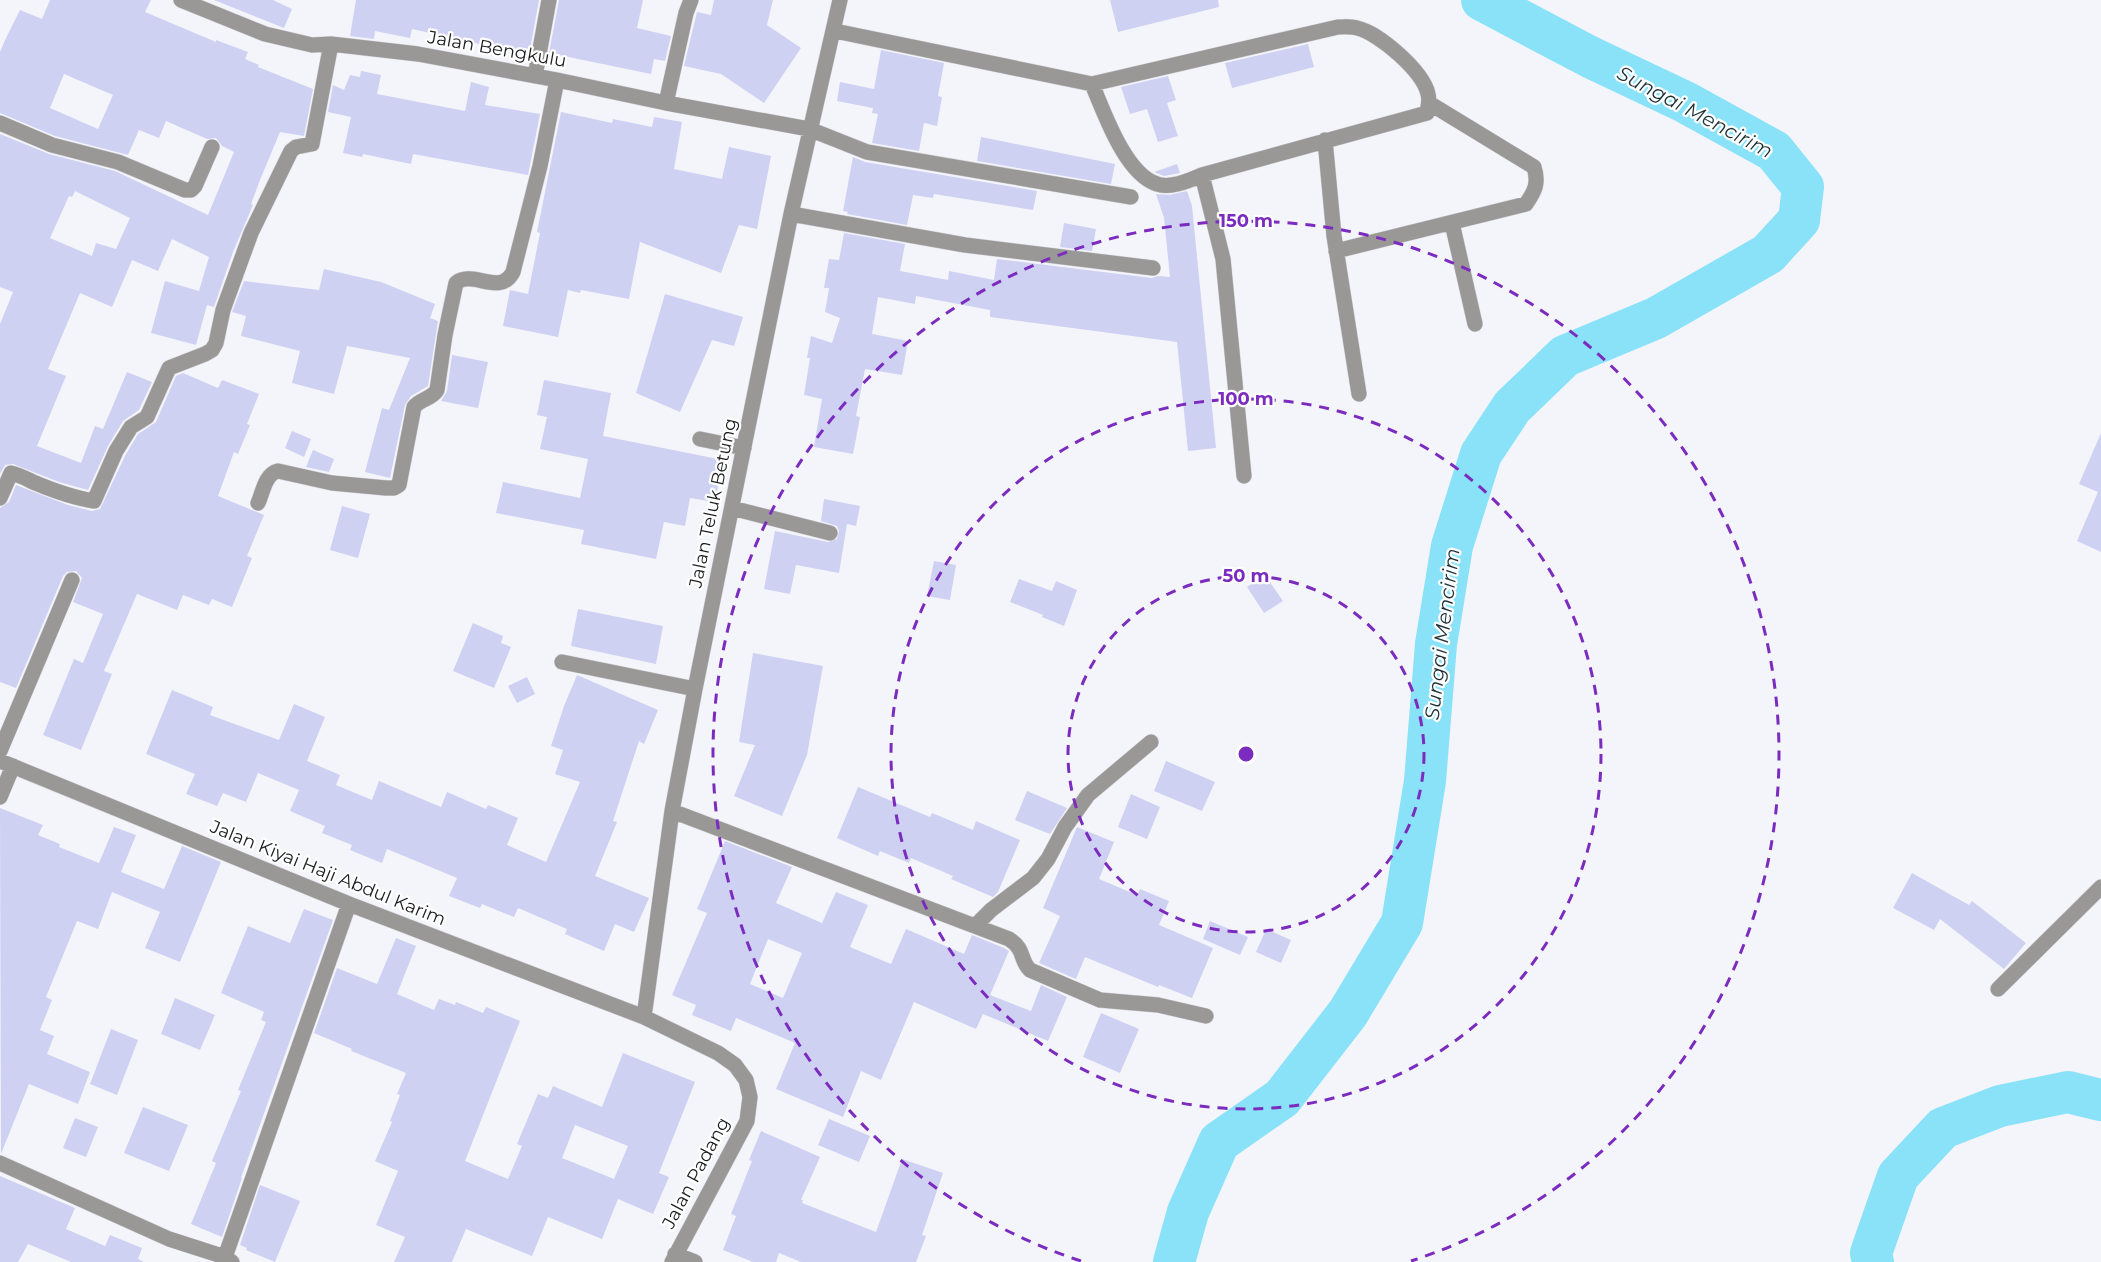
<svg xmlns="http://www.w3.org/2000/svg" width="2101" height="1262" font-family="Montserrat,sans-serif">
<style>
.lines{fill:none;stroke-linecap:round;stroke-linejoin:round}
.river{stroke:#8ae2f9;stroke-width:42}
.building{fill:#ced1f2;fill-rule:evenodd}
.minor-casing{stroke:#d1d2d7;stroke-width:16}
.minor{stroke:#9a9897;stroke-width:15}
.ring{fill:none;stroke:#7b2cbf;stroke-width:3;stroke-dasharray:10 8}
.labels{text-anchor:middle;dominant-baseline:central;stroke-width:4.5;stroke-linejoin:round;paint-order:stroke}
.street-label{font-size:18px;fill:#1b1c1d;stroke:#fff}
.water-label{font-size:20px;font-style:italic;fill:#1d3238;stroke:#fff}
.centre{fill:#7b2cbf;stroke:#fff;stroke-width:3}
.ring-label{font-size:18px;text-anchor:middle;font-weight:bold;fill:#7b2cbf;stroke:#fff;stroke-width:4.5;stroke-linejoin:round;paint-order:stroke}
</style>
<rect width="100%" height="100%" fill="#f4f5fb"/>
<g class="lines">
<path class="river" d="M1174,1262l14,-50 31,-70 63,-44 66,-85 54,-90 23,-142 11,-137 16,-98 29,-92 31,-47 53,-51 91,-38 112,-64 31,-34 4,-33 -29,-36 -89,-49 -95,-45 -108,-57
M1873,1262l-2,-9 27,-77 45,-48 57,-22 68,-14 33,8"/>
</g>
<path class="building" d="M50,0h101l-6,12 71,30v-2l32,12 -3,7 14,6 -1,2 55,22 -9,47 -24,-4 -20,48 -9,24 2,1 -20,47 -19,55 -7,-2 -11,40 -45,-12 14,-52 34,10 10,-34 -37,-18 -14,32 -26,-11 -20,47 -32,-14 -32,76 18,7 -29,70 44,17 14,-37 8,3 24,-57 25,10 -13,28 -16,11 -15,25 -20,44 -29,-8 -46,-18 -8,1 -5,9v-150l13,-32 -13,-5v-153l49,20 66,17 93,44 26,-63 -12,-6 -6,-8 -9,1 -41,-18 -7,17 -20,-8 -11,25 -73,-19 -55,-23v-61l6,-14 14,-28 22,9zM64,74l49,21 -15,34 -48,-21zM75,191l55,27 -14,31 -20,-6 -4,13 -42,-18 19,-42 3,1z
M214,0h59l19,9 -8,19z
M356,0h183l-10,55 -117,-26 -2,9 -35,-7 -1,8 -24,-3z
M559,0h84l-6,28 34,8 -6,25 -11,-2 -3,15 -102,-21z
M714,0h59l-6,25 34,23 -37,55 -43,-29 -37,-8 13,-54 14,3z
M1110,0h108l1,7 -101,25z
M1308,44l6,23 -82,21 -7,-25z
M881,50l63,13 -6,33 4,1 -5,29 -13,-3 -5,28 -47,-8 6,-29 -6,-1 1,-5 -36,-7 3,-19 34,7z
M361,71l20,4 -4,19 88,17 6,-29 18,5 -4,18 55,9 -12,61 -115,-21 -2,10 -48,-10 -1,3 -19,-4 8,-36 -23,-5 5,-27 11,5 6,-15 10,2z
M1168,76l8,24 -9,3 11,33 -20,6 -11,-33 -17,5 -9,-27z
M561,112l51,11 1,-4 39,8 2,-10 28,5 -8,47 48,10 7,-32 42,9 -14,73 -18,-4 -18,48 -81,-31 -11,57 -48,-9 -1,3 -12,-3 -10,47 -55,-11 7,-36 18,4 12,-61 -3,-1z
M981,137l134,27 -4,20 -134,-23z
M853,157l12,5 172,29 -4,19 -99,-16 -1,4 -20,-3 -6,30 -60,-11 1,-2 -5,-1z
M1177,164l3,9 -16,3 -10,-4z
M1187,191l5,15 24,242 -28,3 -11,-109 -187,-25v-7l-74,-14 -1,8 -37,-7 -6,37 36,7 -6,34 -37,-6 -9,47 4,1 -7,37 -39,-7 8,-48 -18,-4 6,-37h-3l4,-22 21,7 8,-25 -15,-6 4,-24h-5l5,-29 10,1 5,-27 61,11 -5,27 48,9 1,-9 45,9 3,-21 155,19 6,-2 12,1 -6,-59 -8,-24 13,1z
M1064,223l32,6 -4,22 -32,-4z
M324,269l57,13 54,22 -5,14 8,3 -10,65 -17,10 -6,9 -15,73 -25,-6 17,-64 7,2 21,-52 -63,-12 -13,48 -42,-11 8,-32 -59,-15 5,-20 -14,-4 12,-31 75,9z
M665,294l78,23 -9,29 -22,-6 -32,72 -44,-19z
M452,355l36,7 -10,46 -37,-7 6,-10z
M183,373l35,15 4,-8 37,14 -12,30 3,1 -12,29 -4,-2 -16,44 46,19 -17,41 5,2 -20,49 -20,-8 -3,6 -26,-10 -6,15 -40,-16 -33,77 8,3 -31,76 -38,-15 31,-76 9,4 20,-49 -30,-12 9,-24 -6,-7 -9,1 -4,4 -47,112 -16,-6v-174l9,-6 7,-17 52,20 24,6 8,-2 25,-53 13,-22 18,-12 20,-46z
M544,380l67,13 -8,43 120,24 -8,42 -25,-4 -5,28 -21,-4 -8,37 -75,-15 3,-14 -88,-17 7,-31 77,16 8,-39 -48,-10 7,-32 -10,-2z
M292,431l19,8 -7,18 -19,-9z
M2101,433v119l-24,-11 21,-49 -19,-8z
M313,450l21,9 -5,13 -23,-5z
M824,499l36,7 -4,20 -9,-2 -8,49 -43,-8 -6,29 -26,-5 11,-58 53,11 9,-3 2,-8 -2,-5 -16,-5z
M342,506l28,8 -12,44 -28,-8z
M934,561l22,4 -6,35 -23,-4z
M1265,575l18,26 -19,12 -17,-26z
M1019,579l33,12 4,-10 21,9 -13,36 -22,-9 1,-2 -33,-13z
M578,609l85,17 -7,38 -85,-18z
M473,623l30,13 -2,7 10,4 -17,41 -41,-17z
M753,653l70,13 -16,89 -25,61 -48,-20 21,-51 -16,-3z
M577,675l81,35 -14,34 -5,-3 -26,80 4,1 -22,54 54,22 -15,34 -19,-8 -11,27 -39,-17 2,-5 -49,-21 -4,9 -32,-13 -2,4 -31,-12 8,-18 -70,-29 -5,14 -32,-13 2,-5 -30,-12 3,-7 -35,-15 9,-21 -41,-17 -12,29 -23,-9 -6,13 -31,-12 9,-20 -49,-20 26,-64 41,17 -3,8 69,25 15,-36 31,13 -18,44 33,14 -4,10 36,15 7,-19 62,26 6,-15 39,17 2,-4 30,13 -11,27 39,17 34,-80 -25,-8 8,-24 -12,-4 13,-40z
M527,677l8,17 -18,9 -9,-17z
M1166,761l49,21 -13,29 -48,-20z
M858,787l72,30 2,-4 41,17 3,-9 44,19 -22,52 -5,5 -42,-18 2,-3 -42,-18 -2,5 -29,-12 -2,5 -41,-18z
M1027,791l40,17 -17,26 -35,-14z
M1131,794l29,13 -13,32 -29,-12z
M0,808l43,17 -5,10 22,9 -1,3 40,16 15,-36 22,8 -15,37 43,17 18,-43 39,16 -41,100 -35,-14 15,-36 -48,-20 -14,37 -21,-8 -31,76 6,3 -12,30 14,6 -7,18 43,18 -12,32 -49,-20 -28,70z
M1077,827l37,15 -15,37 38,16 3,-6 29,12 -10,24 54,23 -21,50 -33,-13 -1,2 -73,-30 -9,22 -37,-16 21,-47 -17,-8z
M725,841l67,26 -16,36 46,20 14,-31 32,13 -18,42 41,17 15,-35 58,25 8,-19 32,13 5,3 -19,44 41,16 10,-26 26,12 -19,44 -65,-27 -7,15 -62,-27 -33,78 -20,-9 -18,46 -67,-28 19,-46 -59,-25 -5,13 -39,-16 4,-10 -24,-10 35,-82 -10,-4zM768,939l34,14 -19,45 -33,-14z
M1912,873l57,32 3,-4 54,42 -22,26 -64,-50 -6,11 -41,-22z
M304,909l29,11 -92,258h1l-20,59 -31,-13 25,-61 -4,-2 29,-70 -3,-1 28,-68 -5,-2 3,-8 -43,-19 27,-67 42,17z
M1210,921l38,16 -8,18 -37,-16z
M1266,929l25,11 -10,23 -25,-11z
M396,938l20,8 -19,48 37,16 5,-11 16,6 1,-3 27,11 3,-6 34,14 -55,140 43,18 14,-33 -5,-2 21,-50 10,4 5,-12 49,21 21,-54 72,29 -36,91 10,4 -16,37 -35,-15 -16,40 -54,-22 -16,39 -66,-27 -14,33h-58l11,-25 -29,-12 22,-54 -23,-10 17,-39 -2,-1 10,-26 -3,-1 9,-21 -55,-22 1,-2 -38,-16 23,-65 40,16zM575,1125l53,21 -14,33 -52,-21z
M175,998l40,17 -15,35 -39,-16z
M1101,1013l38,16 -19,44 -37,-16z
M111,1029l27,11 -21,55 -27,-11z
M143,1107l45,18 -19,46 -45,-18z
M75,1118l23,9 -12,30 -23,-9z
M829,1119l41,17 -11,26 -41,-17z
M761,1131l59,26 -19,43h2l-1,3 74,29 26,-73 41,14 -21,62 4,1 -10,26h-115l-22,-9 -3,9h-23l-30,-12 13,-34 -5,-2 21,-53 -3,-1z
M0,1176l75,32 -9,21 39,17 5,-11 32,13 -4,11 6,3h-73l-43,-18 -10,18h-18z
M260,1185l40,16 -25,61 -29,-12 1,-2 -7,-3z"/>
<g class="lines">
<g class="minor-casing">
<path id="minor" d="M181,0l84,34 47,11 19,-1 87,10 139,26 109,23 143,26 58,23 264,45
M835,31l257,53 246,-57c6,0 13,-1 19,1 22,5 66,43 71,66 2,6 0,12 -1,19l-225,62
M535,76l14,-76
M1092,84c12,28 33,90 65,100 14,5 33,-4 45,-9l21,84 21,217
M666,103l20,-90 5,-13
M0,123l52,22 66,17 67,28h6l4,-4 17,-39
M1325,140l9,96 25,158
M791,214l174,31 188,23
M1452,223l23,101
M1336,251l190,-47c9,-13 13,-21 8,-37l-105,-64
M700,439l44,9
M0,498l11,-25c9,2 14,5 22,9 19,8 41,16 61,19l22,-50 15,-24 16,-10 22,-49 36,-14 7,-4 4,-7 7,-33 28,-77 40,-82 5,-4 16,-3 19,-100
M258,503c5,-11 7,-29 20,-32l54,12 54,5h8l5,-3 15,-78c6,-8 18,-8 23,-17l8,-55 11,-52c17,-14 44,14 57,-11l27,-106 17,-86
M732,508l98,25
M562,662l133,27
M0,751l72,-171
M0,761l349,143 295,113 74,36 17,12 11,15 4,17 -3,24 -75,141
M0,797l13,-31
M672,811l337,128c17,11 10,20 21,31l70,30 58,5 48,11
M975,926l16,-16 42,-32 15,-19 17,-32 23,-32 63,-53
M1998,989l103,-102
M644,1017l28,-206 23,-122 96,-475 49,-214
M0,1163l169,76 56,18 7,5
M675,1254l20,8
M225,1257l124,-353"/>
</g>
<use href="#minor" class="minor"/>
</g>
<g class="ring">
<circle cx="1246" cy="754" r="178"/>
<circle cx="1246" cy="754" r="355"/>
<path d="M1081 1261A533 533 0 1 1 1411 1261"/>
</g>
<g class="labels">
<g class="street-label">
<text transform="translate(497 49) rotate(10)">Jalan Bengkulu</text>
<text transform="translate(713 503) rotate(-78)">Jalan Teluk Betung</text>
<text transform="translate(328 873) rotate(22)">Jalan Kiyai Haji Abdul Karim</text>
<text transform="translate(696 1173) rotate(-62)">Jalan Padang</text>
</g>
<g class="water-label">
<text transform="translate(1695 112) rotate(28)">Sungai Mencirim</text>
<text transform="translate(1442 634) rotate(-83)">Sungai Mencirim</text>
</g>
</g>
<circle cx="1246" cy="754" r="9" class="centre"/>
<g class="ring-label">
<text x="1246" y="227">150 m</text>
<text x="1246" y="405">100 m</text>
<text x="1246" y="582">50 m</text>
</g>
</svg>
